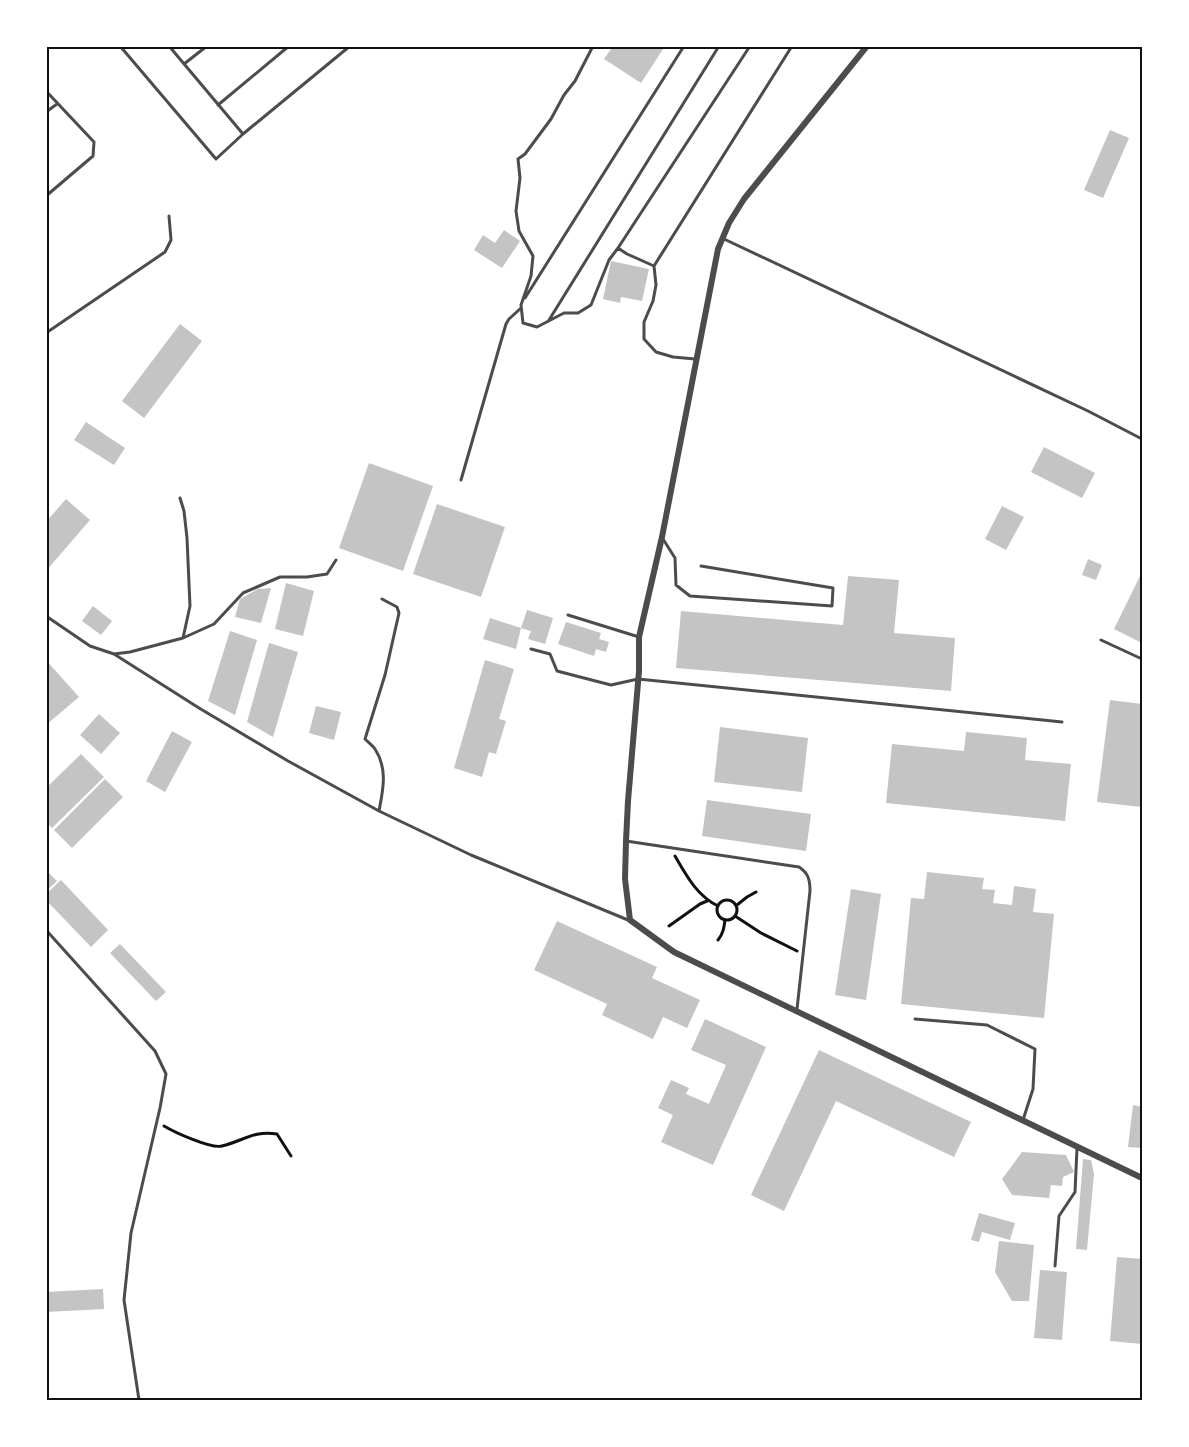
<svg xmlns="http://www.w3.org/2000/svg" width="1189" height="1447" font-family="Inter,sans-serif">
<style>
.building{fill:#c4c4c4}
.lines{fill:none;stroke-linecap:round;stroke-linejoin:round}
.path{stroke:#111;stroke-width:3}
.service{stroke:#4c4c4c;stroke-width:3}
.minor{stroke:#4c4c4c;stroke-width:6}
.neatline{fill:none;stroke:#111;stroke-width:2}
</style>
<rect width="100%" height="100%" fill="#fff"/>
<path class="building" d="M613,46h52l-24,37 -37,-24z
M1110,130l19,8 -26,60 -19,-8z
M504,230l16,11 -18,27 -28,-18 9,-15 12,8z
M611,261l38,8 -7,32 -21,-4 -1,6 -17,-4z
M180,324l22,17 -58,77 -22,-17z
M86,422l39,26 -11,17 -40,-25z
M1044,447l51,26 -13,25 -51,-26z
M369,463l64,23 -30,85 -64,-23z
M66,499l24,21 -44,51v-49z
M437,504l68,23 -24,70 -68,-23z
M1002,506l22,11 -18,33 -21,-11z
M1088,559l14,6 -6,15 -14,-5z
M1142,572v71l-28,-14z
M848,576l51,4 -5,53 61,5 -4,53 -275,-23 5,-57 162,14z
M286,583l28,8 -11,45 -28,-7z
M271,588l-10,35 -26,-6 5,-18 18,-10z
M93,606l19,15 -11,14 -19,-14z
M527,610l26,8 -8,26 -17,-5 3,-8 -10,-3z
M490,618l31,10 -5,21 -33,-10z
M566,622l35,11 -2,6 10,3 -3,10 -10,-3 -2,7 -36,-12z
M230,631l27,9 -22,75 -27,-14z
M269,643l29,9 -25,85 -26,-15z
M46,660l33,37 -33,28z
M485,660l29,9 -15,50 7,2 -10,33 -7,-2 -7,25 -28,-9z
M1110,700l32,4v91l-1,12 -44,-5z
M316,706l25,6 -7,28 -25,-7z
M99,714l21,19 -19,21 -21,-19z
M720,727l88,11 -6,54 -88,-10z
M172,731l20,11 -27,50 -19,-11z
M966,732l61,6 -2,22 46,4 -6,57 -179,-18 6,-59 72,7z
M81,754l23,23 -52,51 -6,-6v-34z
M105,779l18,18 -51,51 -18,-18z
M707,800l104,14 -5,37 -104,-15z
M46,870l11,11 -11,10z
M927,872l57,6 -2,11 13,1 -2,13 19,2 2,-19 22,3 -3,23 21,2 -10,104 -143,-14 10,-106 13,1z
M61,880l47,50 -17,17 -45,-47v-6z
M851,889l30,5 -15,106 -31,-5z
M557,921l100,46 -5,11 48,22 -13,28 -24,-11 -10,22 -51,-24 5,-11 -73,-34z
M120,944l46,48 -10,9 -46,-48z
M705,1019l61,28 -53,118 -52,-23 12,-27 -15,-7 13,-28 18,8 -3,6 23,10 17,-39 -35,-15z
M819,1050l152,72 -17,35 -118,-56 -52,110 -33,-16z
M1133,1105l9,2v41l-14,-1z
M1022,1152l44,3 8,17 -11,5 -1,9 -11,-1 -2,13 -37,-3 -10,-16z
M1083,1159l8,1 3,14 -7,76 -11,-1z
M979,1213l36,10 -5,17 -28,-8 -3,10 -8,-2z
M999,1241l35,4 -5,56h-17l-17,-29z
M1117,1257l25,2v85l-32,-3z
M1040,1270l27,2 -5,68 -28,-2z
M103,1289l1,20 -58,3v-20z"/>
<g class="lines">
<path class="path" d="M675,856c11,19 22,40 43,50
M717 910a10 10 0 1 1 20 0a10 10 0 1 1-20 0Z
M737,905l10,-8 9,-5
M735,916l26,17 36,18
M669,926l31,-22 7,-3
M718,940c5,-6 6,-12 7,-20
M164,1126c10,6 47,23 58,20 21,-5 32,-16 55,-12l14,22"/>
<path class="service" d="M120,46l96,113 27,-25 107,-88
M169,46l74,88
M593,46l-18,35 -11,14 -13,24 -26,35 -7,5 2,19 -4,33 3,20 14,25 -2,20 -10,29 2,18 14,4 27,-14h14l13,-8 18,-45 9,-12 9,6 27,12 2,19 -3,16 -9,21v17l12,13 17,5 22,2
M184,64l23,-18
M46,91l48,51 -1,14 -47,40
M218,105l71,-59
M46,112l11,-8
M724,239l364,172 54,28
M618,248l132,-202
M654,266l138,-220
M525,298l159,-252
M549,320l170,-274
M46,333l119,-81 6,-12 -2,-24
M461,480l45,-156 3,-5 12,-11
M180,498l4,13 3,27 3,68 -7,32
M663,539l12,19 1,27 14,11 142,10 1,-18 -132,-22
M568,615l71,22
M46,616l44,30 24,8 16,-2 53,-14 31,-14 29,-31 37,-16h27l20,-3 9,-14
M1101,640l41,19
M531,649l19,5 7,17 54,14 27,-6 424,43
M114,654l85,54 89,53 91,50 92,44 157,65
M379,811c4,-21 9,-42 -4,-62 -2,-3 -7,-7 -10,-10l20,-64 14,-62 -2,-6 -15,-8
M626,841l173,26c9,6 11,12 11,24l-13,118
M46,930l109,121 11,23 -6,34 -29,125 -7,67 15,100
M915,1019l72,6 48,24 -2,40 -10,31
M1055,1266l4,-50 16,-24 2,-44"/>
<path class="minor" d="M867,46l-123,153 -15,24 -11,26 -56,288 -23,100v34l-11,130 -2,40 -1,38 5,41 44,32 468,226"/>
</g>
<rect width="1189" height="1447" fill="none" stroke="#ffffff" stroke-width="96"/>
<rect x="48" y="48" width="1093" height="1351" class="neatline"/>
</svg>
